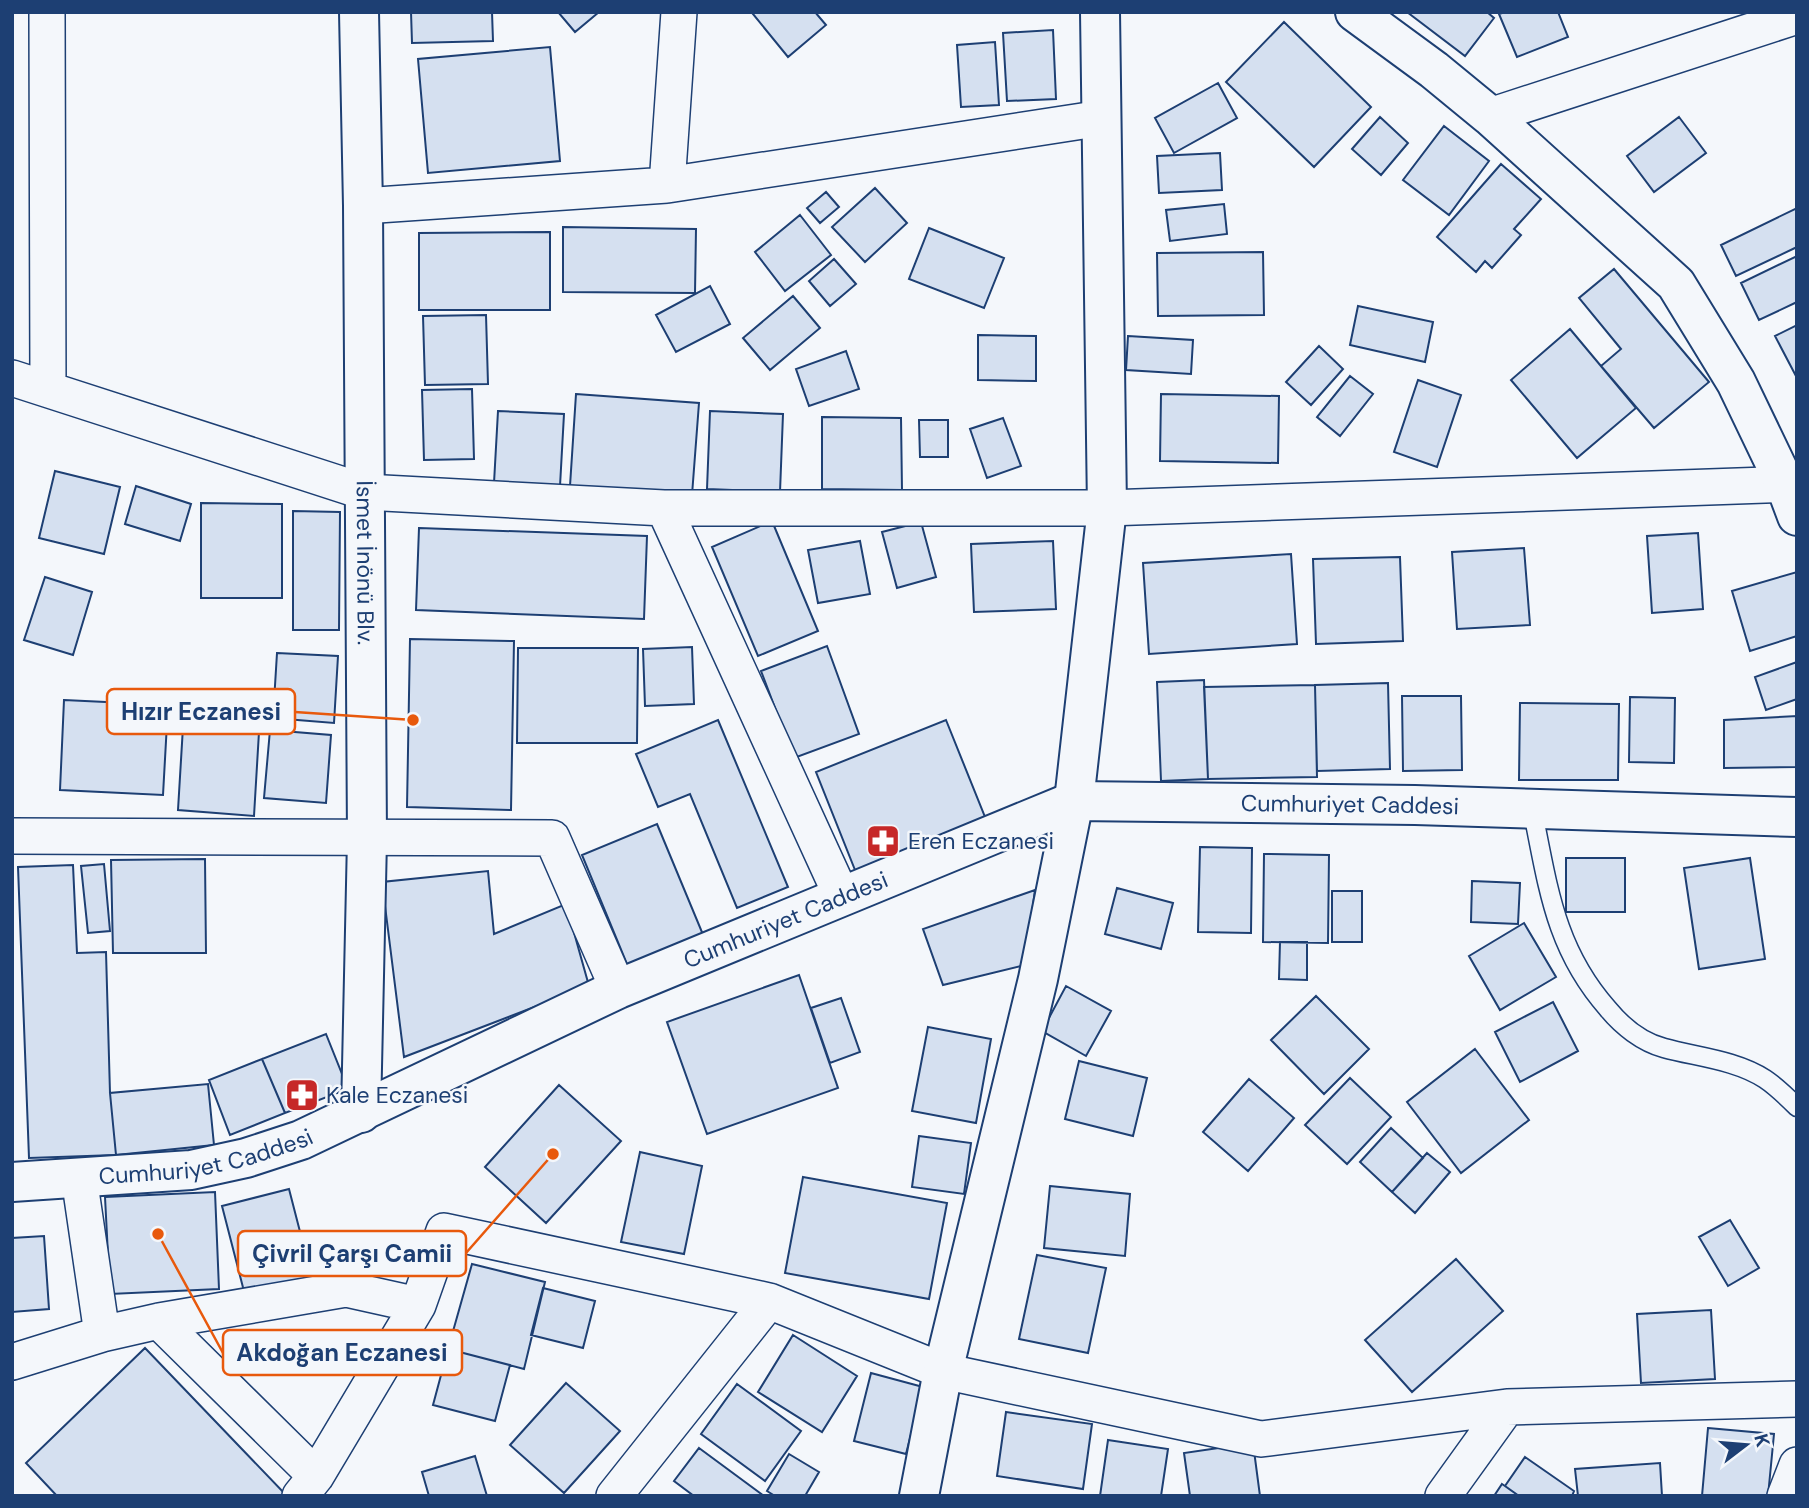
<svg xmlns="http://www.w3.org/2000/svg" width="1809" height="1508" font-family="'DM Sans',sans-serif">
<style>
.building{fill:#d5e0f0;stroke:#1d3f73;stroke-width:2}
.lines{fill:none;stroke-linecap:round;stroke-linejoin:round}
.lane-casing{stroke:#1d3f73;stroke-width:21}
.street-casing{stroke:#1d3f73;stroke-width:38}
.secondary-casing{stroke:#1d3f73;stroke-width:42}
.lane{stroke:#f4f7fb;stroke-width:18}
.street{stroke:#f4f7fb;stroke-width:35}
.secondary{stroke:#f4f7fb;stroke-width:38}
.labels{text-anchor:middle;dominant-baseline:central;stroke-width:5;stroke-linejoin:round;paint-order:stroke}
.street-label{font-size:23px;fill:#1d3f73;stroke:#f4f7fb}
.poi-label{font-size:23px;fill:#1d3f73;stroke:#f4f7fb;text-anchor:start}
.leader{fill:none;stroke:#e8590c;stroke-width:2.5}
.callout-dot{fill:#e8590c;stroke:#f4f7fb;stroke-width:2.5}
.callout{fill:#f4f7fb;stroke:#e8590c;stroke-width:2.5}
.callout-label{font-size:24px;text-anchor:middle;font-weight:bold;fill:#1d3f73}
</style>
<rect width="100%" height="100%" fill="#f4f7fb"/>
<path class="building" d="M411,12h81l1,29 -81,2z
M558,12h41l-24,20z
M755,12h60l11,13 -38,32 -35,-43z
M1407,12h80l7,6 -29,38z
M1505,12h53l10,25 -51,20 -18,-43z
M1284,22l87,85 -57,60 -88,-85z
M1053,30l3,69 -49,2 -4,-68z
M995,42l4,63 -38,2 -4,-62z
M550,47l10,114 -132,12 -10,-114z
M1218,83l19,35 -63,35 -19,-35z
M1380,117l28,26 -27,32 -29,-26z
M1679,117l27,36 -52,39 -27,-36z
M1444,126l45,35 -40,54 -46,-35z
M1220,153l2,37 -63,3 -2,-37z
M1501,164l40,35 -27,30 7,6 -29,33 -7,-7 -9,11 -39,-35z
M875,188l32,35 -42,39 -33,-35z
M826,192l13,15 -19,16 -13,-15z
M1224,204l3,30 -57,7 -4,-31z
M1797,208v39l-61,29 -15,-31z
M800,215l31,40 -46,36 -30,-39z
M563,227l133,2 -1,64 -132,-1z
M929,228l75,30 -20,50 -75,-29z
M550,232v78h-131v-77z
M1263,252l1,63 -106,1 -1,-63z
M1797,256v46l-38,18 -18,-37z
M834,259l22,25 -26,22 -21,-25z
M1614,269l95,113 -55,46 -53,-62 20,-17 -42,-51z
M710,286l20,38 -54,28 -20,-37z
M793,296l27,32 -50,42 -27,-32z
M1358,306l75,16 -8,40 -75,-17z
M486,315l2,69 -63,1 -2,-69z
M1797,325v53l-22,-42z
M1570,329l66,79 -59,50 -66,-78z
M978,335l58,1v45l-58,-1z
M1128,336l65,4 -2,34 -65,-4z
M1319,346l24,23 -32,36 -25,-23z
M846,351l13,38 -50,17 -13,-37z
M1350,376l23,18 -33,42 -23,-19z
M1418,380l43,15 -24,72 -43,-15z
M472,389l2,70 -50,1 -2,-70z
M576,394l123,9 -7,92 -122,-9z
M1161,394l118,2 -1,67 -118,-2z
M498,411l66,3 -4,72 -66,-3z
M710,411l73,3 -3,78 -73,-3z
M822,417l79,1 1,72 -80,-1z
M1003,418l18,48 -34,12 -17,-49z
M919,420h29v37h-28z
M55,471l65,16 -16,67 -65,-16z
M136,486l55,18 -11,37 -55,-17z
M201,503l81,1v94h-81z
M293,511l47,1 -1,118h-46z
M772,521l46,110 -60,25 -46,-109z
M921,522l15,55 -39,11 -15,-56z
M419,528l228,8 -3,83 -228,-9z
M1698,533l5,76 -51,4 -5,-77z
M860,541l10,53 -52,9 -10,-53z
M1053,541l3,68 -82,3 -3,-68z
M1524,548l6,77 -73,4 -5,-77z
M1291,554l6,90 -148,10 -6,-91z
M1400,557l3,84 -87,3 -3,-85z
M1797,572v64l-47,15 -18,-60z
M45,577l47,15 -19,63 -49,-15z
M410,639l104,2 -3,169 -104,-3z
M827,646l32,88 -65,24 -33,-87z
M692,647l2,57 -49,2 -2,-57z
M518,648h120l-1,95h-120z
M277,653l61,3 -4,67 -61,-5z
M1797,662v37l-31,11 -11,-33z
M1204,680l4,99 -47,2 -4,-99z
M1388,683l2,86 -73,2 -2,-86z
M1315,685l2,92 -109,2 -4,-92z
M1402,696h59l1,74 -59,1z
M1630,697l45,1 -1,65 -45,-1z
M64,700l104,5 -5,90 -103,-5z
M1520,703l99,1 -1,76h-99z
M184,710l76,5 -6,101 -76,-6z
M1797,716v51l-73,1v-48z
M718,720l70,167 -51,21 -47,-114 -32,13 -22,-53z
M946,720l41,102 -130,53 -41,-103z
M270,730l61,5 -5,68 -62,-5z
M657,824l47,113 -75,32 -47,-114z
M1200,847l52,1 -1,85 -53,-1z
M1264,854l65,1 -1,88 -65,-1z
M1566,858h59v54h-59z
M1750,858l15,101 -66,10 -15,-101z
M205,859l1,94h-93l-2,-93z
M104,864l6,67 -22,2 -7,-67z
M73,865l4,88 29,-1 4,141 6,62 -87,3 -11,-291z
M488,871l6,63 72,-30 23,82 -185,71 -22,-175z
M1472,881l48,2 -2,41 -47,-2z
M1117,888l56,15 -12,46 -56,-15z
M1035,890l-10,75 -82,20 -20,-56z
M1332,891h30v51h-30z
M1524,923l32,54 -56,33 -31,-54z
M1280,942h27v38l-28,-1z
M799,975l39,113 -131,46 -40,-112z
M1066,986l45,25 -25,45 -44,-25z
M1316,996l53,53 -45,45 -53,-54z
M841,998l19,54 -30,11 -19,-55z
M1553,1002l25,49 -58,31 -25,-50z
M928,1027l63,12 -15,84 -64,-12z
M326,1034l22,55 -63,24 -23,-54z
M1475,1049l54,71 -68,53 -54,-71z
M262,1059l23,54 -55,22 -21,-55z
M1079,1061l68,17 -14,58 -68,-17z
M1350,1078l41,39 -44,47 -42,-39z
M1249,1079l45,39 -46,53 -45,-39z
M208,1084l6,61 -98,10 -6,-62z
M559,1085l62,56 -75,82 -61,-56z
M1391,1128l32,30 -31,34 -32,-30z
M919,1136l52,7 -7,51 -52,-7z
M640,1152l62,14 -18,88 -63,-12z
M1427,1153l23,19 -35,41 -23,-21z
M803,1177l144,26 -18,96 -144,-26z
M1050,1186l80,8 -5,62 -81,-8z
M289,1189l25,97 -67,17 -25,-97z
M215,1192l4,97 -109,5 -5,-97z
M1730,1220l29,48 -31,18 -29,-49z
M44,1236l5,73 -37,3v-74z
M1037,1255l69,13 -18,85 -69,-14z
M1456,1259l47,52 -91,81 -47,-52z
M472,1264l73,18 -21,87 -76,-20z
M543,1288l52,13 -12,47 -52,-13z
M1711,1310l4,69 -74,4 -4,-69z
M793,1335l64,41 -35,56 -64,-40z
M145,1348l142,148h-230l-31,-33z
M448,1349l62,16 -15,56 -62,-16z
M871,1373l52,14 -17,67 -52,-13z
M566,1383l54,48 -56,62 -54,-48z
M737,1384l64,47 -36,50 -64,-47z
M1006,1412l86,12 -9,65 -86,-13z
M1708,1428l66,6 -6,62h-66z
M1108,1440l60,9 -7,47h-61z
M1253,1443l7,53h-70l-6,-43z
M699,1448l65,48h-70l-20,-15z
M789,1454l30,18 -14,24h-30l-8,-5z
M475,1456l12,40h-58l-7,-24z
M1525,1457l49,34 -2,5h-53l-14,-10z
M1660,1463l2,33h-84l-3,-27z
M1502,1484l3,2 14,10h-25z"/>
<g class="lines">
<g class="lane-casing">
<path id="lane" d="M1532,808c16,77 22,140 76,201 14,17 34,33 56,39 33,9 72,12 101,31 12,8 22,18 32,28"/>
</g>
<g class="street-casing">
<path id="street" d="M47,12l1,377
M1490,116l307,-100
M667,185l12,-173
M363,206l304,-21 435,-67
M12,378l353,114 299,16h443l690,-24
M664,508l178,389
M12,836l540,2 66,151
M79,1177l23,157
M159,1321l157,155
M12,1362l90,-28 57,-13 187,-32 72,16
M300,1496l16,-20 102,-171 26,-74 325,70 174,70 318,68 246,-32 290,-8
M614,1496l155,-195
M1443,1496l64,-89
M1785,1496l12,-31"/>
</g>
<g class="secondary-casing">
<g id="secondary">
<path id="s1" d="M359,12l4,194 4,633 -6,274"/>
<path d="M1355,12l79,58 56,46 186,168 60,98 49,102 12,32"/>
<path id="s2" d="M12,1182l179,-12 55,-12 55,-18 317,-151 456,-188 341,4 382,12"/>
<path d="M919,1496l24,-125 95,-392 36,-178 33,-293 -7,-496"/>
</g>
</g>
<use href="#lane" class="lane"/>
<use href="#street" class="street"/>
<use href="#secondary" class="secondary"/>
</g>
<defs>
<g id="pharmacy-square" transform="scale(1.75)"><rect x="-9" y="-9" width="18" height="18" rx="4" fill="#c62828" stroke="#f4f7fb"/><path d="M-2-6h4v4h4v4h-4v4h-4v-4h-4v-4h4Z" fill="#fff"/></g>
</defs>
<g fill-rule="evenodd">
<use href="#pharmacy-square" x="883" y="841"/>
<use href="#pharmacy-square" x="302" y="1095"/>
</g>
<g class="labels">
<g class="street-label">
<text stroke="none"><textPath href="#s1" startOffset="551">İsmet İnönü Blv.</textPath></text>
<text stroke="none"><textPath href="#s2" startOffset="1414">Cumhuriyet Caddesi</textPath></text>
<text stroke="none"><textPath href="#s2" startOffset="826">Cumhuriyet Caddesi</textPath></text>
<text stroke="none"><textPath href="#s2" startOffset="196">Cumhuriyet Caddesi</textPath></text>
</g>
<g class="poi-label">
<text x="908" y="841">Eren Eczanesi</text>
<text x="326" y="1095">Kale Eczanesi</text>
</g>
</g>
<path class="leader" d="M413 720L295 712M553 1154L466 1253M158 1234L223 1353"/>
<g class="callout-dot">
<circle cx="413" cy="720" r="7"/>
<circle cx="553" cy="1154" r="7"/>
<circle cx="158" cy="1234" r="7"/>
</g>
<g class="callout">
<rect x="107" y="689" width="188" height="45" rx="7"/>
<rect x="238" y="1231" width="228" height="45" rx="7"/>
<rect x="223" y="1330" width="239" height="45" rx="7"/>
</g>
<g class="callout-label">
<text x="201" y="720">Hızır Eczanesi</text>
<text x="352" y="1262">Çivril Çarşı Camii</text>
<text x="342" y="1361">Akdoğan Eczanesi</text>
</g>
<rect width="1809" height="1508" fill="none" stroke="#1d3f73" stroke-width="28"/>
<g transform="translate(1746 1445) rotate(74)" stroke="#f4f7fb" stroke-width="5" paint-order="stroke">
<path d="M0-5L12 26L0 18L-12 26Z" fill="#1d3f73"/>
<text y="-10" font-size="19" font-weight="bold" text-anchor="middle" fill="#1d3f73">K</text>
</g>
</svg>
